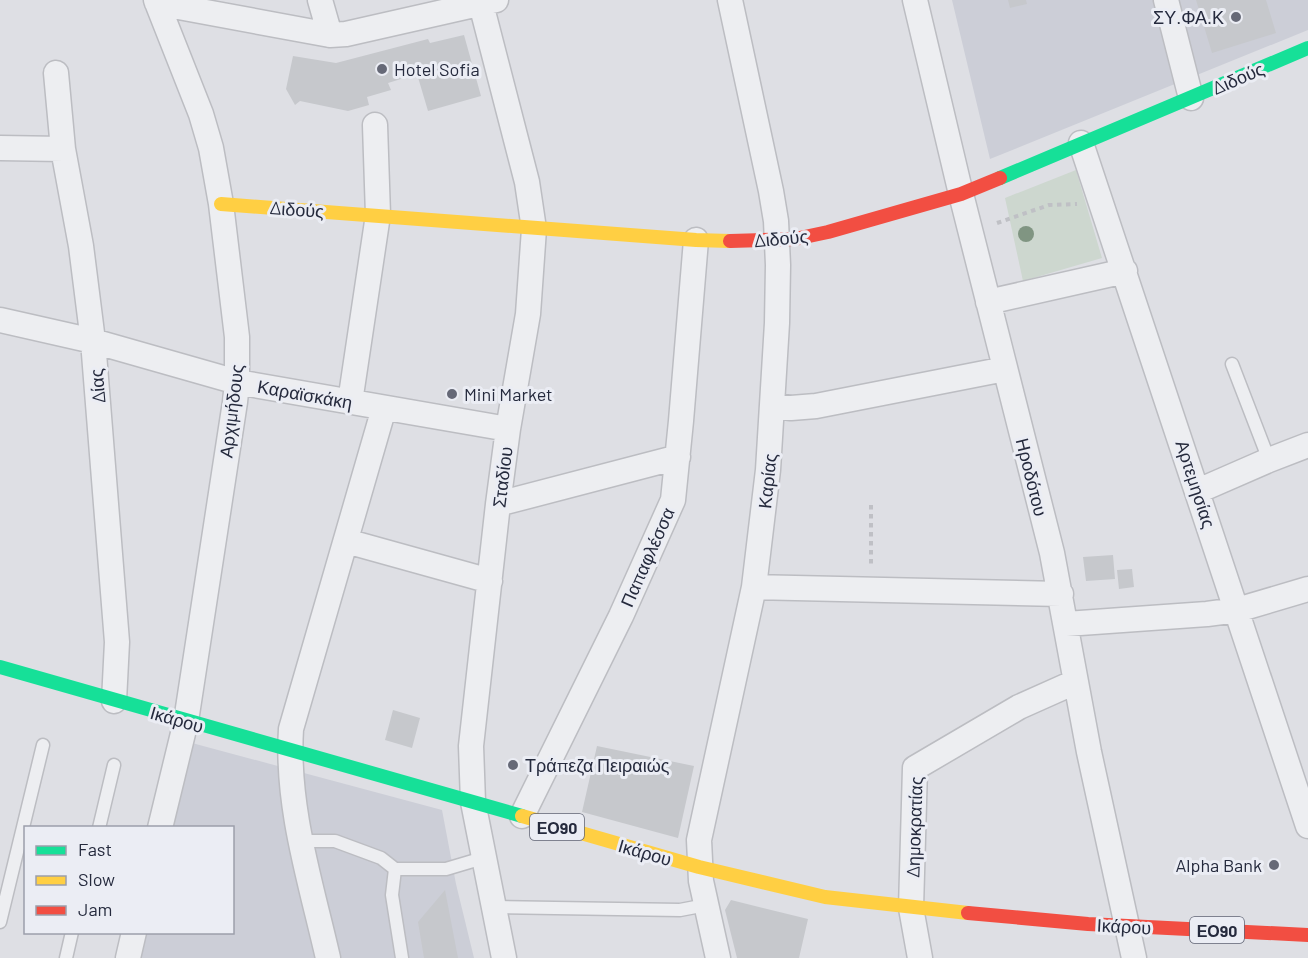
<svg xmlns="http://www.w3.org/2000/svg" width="1308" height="958" font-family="Barlow,sans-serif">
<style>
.built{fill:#ccced7}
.green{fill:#cdd7cf}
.building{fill:#c6c8cc}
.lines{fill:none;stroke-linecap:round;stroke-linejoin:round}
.lane-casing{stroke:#bcbdc2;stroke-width:15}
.street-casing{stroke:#bcbdc2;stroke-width:27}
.path{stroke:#bfc0c5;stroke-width:4;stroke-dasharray:4.5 4.5;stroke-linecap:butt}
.lane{stroke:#edeef1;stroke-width:12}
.street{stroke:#edeef1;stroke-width:24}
.fast{stroke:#16e098;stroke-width:14}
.slow{stroke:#ffcf43;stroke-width:14}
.jam{stroke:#f24e42;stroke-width:14}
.tree{fill:#809582}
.poi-dot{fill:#666977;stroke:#ebedf4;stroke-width:2}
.labels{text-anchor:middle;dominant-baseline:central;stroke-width:6;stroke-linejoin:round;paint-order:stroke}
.shield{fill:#ebedf4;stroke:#606474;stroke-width:1.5}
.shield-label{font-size:16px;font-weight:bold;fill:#252a3d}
.poi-label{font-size:18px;fill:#252a3d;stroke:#ebedf4;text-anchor:start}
.street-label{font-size:18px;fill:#252a3d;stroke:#ebedf4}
</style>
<rect width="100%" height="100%" fill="#dedfe4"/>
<path class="built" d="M952,0h356v30l-318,129z
M192,743l250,67 14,74 18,74h-335l6,-25 87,-1v-104l-61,-1z"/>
<path class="green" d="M1076,170l26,88 -79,23 -18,-83z"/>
<path class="building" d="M1008,0h18l1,4 -17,4z
M1196,0h70l10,33 -64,20z
M464,35l17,61 -53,15 -11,-37 -29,9 3,7 -24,7 2,8 -21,6 -48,-10 -5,4 -9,-16 7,-33 43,7 92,-24 2,4z
M1113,555l2,24 -29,2 -3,-24z
M1132,569l2,18 -15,2 -2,-19z
M393,710l27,8 -8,30 -27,-8z
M597,746l97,20 -16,72 -96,-26z
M445,890l13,68h-34l-6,-36z
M731,900l77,19 -9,39h-62l-12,-48z"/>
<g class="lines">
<g class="lane-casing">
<path id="lane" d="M1232,364l37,96
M99,828l15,-63
M301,841h34l46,17 14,11h51l37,-11
M395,869l-3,26 10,63
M494,907l186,3 26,-5
M0,922l43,-177
M66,958l6,-26"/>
</g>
<g class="street-casing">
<path id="street" d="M156,0l45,114 10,34 10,56 16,133v45l-2,20 -49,319 -26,107
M320,0l10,35
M480,0l47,182 7,47 -6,85 -20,115 -10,75 -27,242 2,56 31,156
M915,0l46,194 91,359 37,199 45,206
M1166,0l25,98
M157,3l173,32 16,-1 150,-34
M56,73l7,76 18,97 12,95 24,301 -3,59
M1081,143l227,683
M0,148l63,1
M988,302l137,-31
M0,320l93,21 144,41 271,47
M350,402l28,-187 -3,-90
M774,406l17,2 25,-2 189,-37
M1198,491l71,-31 39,-15
M498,504l180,-47
M346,541l144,40
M754,587l307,7
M1066,624l141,-10 30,-4 71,-21
M522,816l99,-200 52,-116 8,-79 15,-181
M128,958l6,-26
M328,958c-17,-75 -42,-151 -37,-229l93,-321
M718,958l-17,-77 -2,-41 55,-253 14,-117 9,-147 1,-58 -2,-44 -5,-30 -41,-191
M920,958l-9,-50 4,-140 104,-61 56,-25"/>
</g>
<path class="path" d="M997,223l52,-18 28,-1
M871,505v62"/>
<use href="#lane" class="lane"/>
<use href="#street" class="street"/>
<path class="fast" d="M1000,178l308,-130
M0,667l522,149"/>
<path class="slow" d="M221,204l475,36 34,1
M522,816l177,51 126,30 143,16"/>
<path class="jam" d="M730,241l65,-2 33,-7 133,-38 39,-16
M968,913l120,11 220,11"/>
</g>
<circle class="tree" cx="1026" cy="234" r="8"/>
<g class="poi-dot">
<circle cx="1236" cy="17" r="6"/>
<circle cx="382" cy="69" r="6"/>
<circle cx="452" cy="394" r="6"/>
<circle cx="513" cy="765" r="6"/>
<circle cx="1274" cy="865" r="6"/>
</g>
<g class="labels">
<g class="shield">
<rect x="530" y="814" width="54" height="26" rx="4.5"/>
<rect x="1190" y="917" width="54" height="26" rx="4.5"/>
</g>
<g class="shield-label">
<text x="557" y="827">ΕΟ90</text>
<text x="1217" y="930">ΕΟ90</text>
</g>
<g class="poi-label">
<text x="1224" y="17" text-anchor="end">ΣΥ.ΦΑ.Κ</text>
<text x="394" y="69">Hotel Sofia</text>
<text x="464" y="394">Mini Market</text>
<text x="525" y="765">Τράπεζα Πειραιώς</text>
<text x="1262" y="865" text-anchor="end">Alpha Bank</text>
</g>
<g class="street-label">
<text transform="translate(1238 78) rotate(-23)">Διδούς</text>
<text transform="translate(297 209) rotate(4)">Διδούς</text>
<text transform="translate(781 238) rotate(-5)">Διδούς</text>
<text transform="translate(97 386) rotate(-95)">Δίας</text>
<text transform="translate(305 394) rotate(10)">Καραϊσκάκη</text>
<text transform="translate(231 411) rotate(-83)">Αρχιμήδους</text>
<text transform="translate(502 477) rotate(-83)">Σταδίου</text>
<text transform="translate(1032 477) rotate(76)">Ηροδότου</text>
<text transform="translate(767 481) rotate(-84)">Καρίας</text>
<text transform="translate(1196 484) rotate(72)">Αρτεμησίας</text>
<text transform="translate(647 557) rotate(-66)">Παπαφλέσσα</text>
<text transform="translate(177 719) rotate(16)">Ικάρου</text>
<text transform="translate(914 827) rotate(-88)">Δημοκρατίας</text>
<text transform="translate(645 852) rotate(16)">Ικάρου</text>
<text transform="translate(1124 926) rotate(3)">Ικάρου</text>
</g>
</g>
<rect x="24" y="826" width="210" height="108" fill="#ebedf4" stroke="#9c9fab" stroke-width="1.5"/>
<rect x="36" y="846" width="30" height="9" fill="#16e098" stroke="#9c9fab" stroke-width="1.5"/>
<text x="78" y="856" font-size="18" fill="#252a3d">Fast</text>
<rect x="36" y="876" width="30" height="9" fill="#ffcf43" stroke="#9c9fab" stroke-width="1.5"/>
<text x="78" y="886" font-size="18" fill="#252a3d">Slow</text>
<rect x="36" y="906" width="30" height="9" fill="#f24e42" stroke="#9c9fab" stroke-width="1.5"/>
<text x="78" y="916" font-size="18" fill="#252a3d">Jam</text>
</svg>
